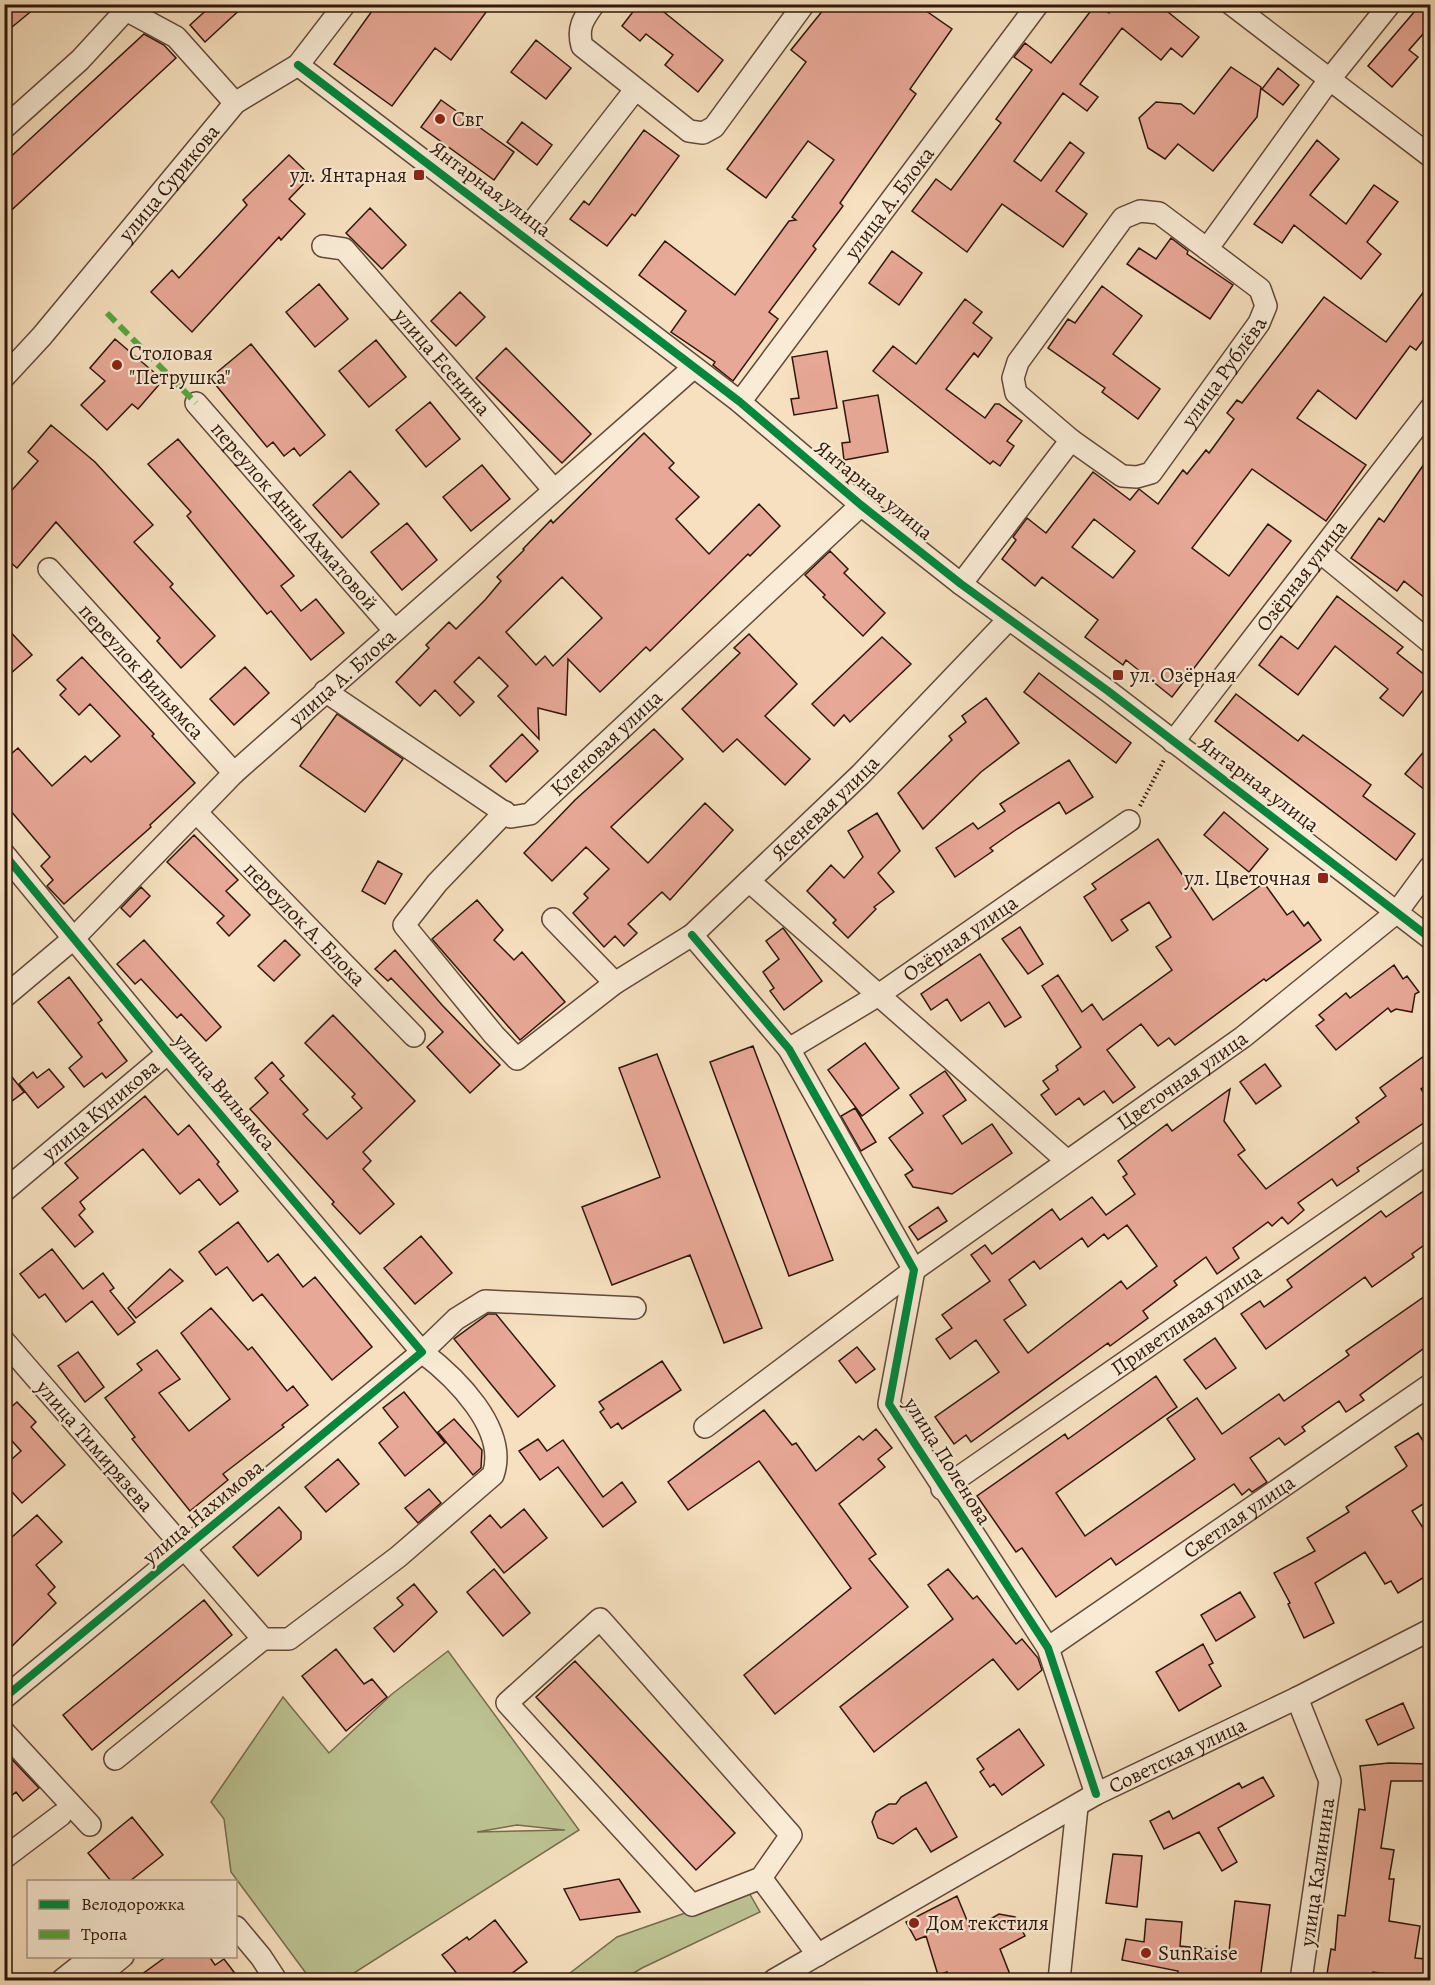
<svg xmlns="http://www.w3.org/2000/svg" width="1435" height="1985" font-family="Alegreya,serif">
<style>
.green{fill:#bcc292;stroke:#766c4e;stroke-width:1.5;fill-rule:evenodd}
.building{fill:#e8a897;stroke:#30170b;stroke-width:1.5;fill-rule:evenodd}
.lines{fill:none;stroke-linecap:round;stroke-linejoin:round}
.minor-casing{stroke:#624938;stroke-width:24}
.path{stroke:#30170b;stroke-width:4;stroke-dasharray:1.5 3;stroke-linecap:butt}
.minor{stroke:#f9ebd5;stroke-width:21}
.quiet{stroke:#54a941;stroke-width:6;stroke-dasharray:12 6;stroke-linecap:butt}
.cycleway-casing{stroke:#f9ebd5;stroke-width:11}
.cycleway{stroke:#00873e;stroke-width:8}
.poi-dot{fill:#8f2418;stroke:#f9ebd5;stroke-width:2}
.labels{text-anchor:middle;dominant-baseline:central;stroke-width:4.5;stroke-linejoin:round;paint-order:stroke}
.poi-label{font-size:21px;fill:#30170b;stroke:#f9ebd5;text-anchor:start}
.street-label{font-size:21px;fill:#30170b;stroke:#f9ebd5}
</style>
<rect width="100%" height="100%" fill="#f6e0bf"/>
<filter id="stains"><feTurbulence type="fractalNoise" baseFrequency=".00333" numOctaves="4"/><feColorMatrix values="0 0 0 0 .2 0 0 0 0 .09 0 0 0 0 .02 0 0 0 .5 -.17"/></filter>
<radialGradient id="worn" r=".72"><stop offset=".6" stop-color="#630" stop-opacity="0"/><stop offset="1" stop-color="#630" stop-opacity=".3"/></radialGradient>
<path class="green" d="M448,1651l131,179 -236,150h-32l-80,-108 -7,-53 -13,-17 72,-105 46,56 63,-59zM517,1825l47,5h1l-88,2z
M748,1891l12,21 -118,56 -20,12h-61l56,-43z"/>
<path class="building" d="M4,4h36l-28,23 -8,-9z
M213,4h33l-41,38 -15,-17z
M377,4h115l-41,56 -16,-12 -43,58 -58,-42z
M639,4h15l69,56 -25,32 -33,-27 8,-10 -27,-21 -6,7 -18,-15z
M828,4h88l36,25 -42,60 6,5 -76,109 3,3 -30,40 3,3 -47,63 9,7 -45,62 -20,-16 2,-3 -44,-30 15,-21 -47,-36 26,-34 70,54 54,-74 7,-1 -4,-3 42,-57 -26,-19 -42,57 -39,-29 79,-107 -15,-12z
M1096,4l13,9 6,-9h43l41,33 -17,20 -11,-9 -10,12 -39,-32 -42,56 18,13 -11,14 -24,-18 -49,68 27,20 29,-39 14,11 -28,38 31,23 -24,33 -61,-43 -35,48 -55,-41 24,-32 15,11 50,-67 -5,-4 36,-49 -18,-13 11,-14 26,20z
M1421,4h10v21l-22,25 9,7 -26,30 -24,-21z
M144,34l20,11 12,13 -172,159v-54z
M536,40l35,28 -25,31 -35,-27z
M1231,67l30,20 -4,30 -44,54 -35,-27 -13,15 -17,-11 -9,-30 17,-16 25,2 13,10z
M1278,68l21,17 -16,20 -21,-16z
M441,100l73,52 -20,28 -73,-53z
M522,122l30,23 -15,20 -30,-23z
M644,130l35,26 -44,60 -3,-2 -25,32 -37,-27 14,-18 5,4z
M1317,140l22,19 -29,36 36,29 28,-39 24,17 -31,40 14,12 -20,25 -67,-54 -12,18 -28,-19z
M289,155l22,21 -22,23 16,15 -24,26 -2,-3 -87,95 -41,-40 21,-22 7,8 68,-73 -4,-5z
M370,208l36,37 -24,24 -36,-36z
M1171,238l17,13 -1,3 46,31 -23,34 -83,-55 12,-16 17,11z
M892,251l30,22 -23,32 -30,-22z
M1431,282v48l-15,20 -6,-4 -54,73 -38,-29 -21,28 69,47 -40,56 -74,-52 -60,79 37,28 39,-52 23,17 -119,156 -46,-37 -3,5 -38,-28 13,-17 -56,-43 -7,9 -33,-27 14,-19 -3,-3 14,-19 19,15 47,-61 37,28 9,-11 19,15 25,-34 4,4 19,-24 3,3 25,-34 -7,-6 10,-13 5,3 82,-106 62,45zM1094,519l41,32 -22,27 -41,-31z
M319,284l29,35 -33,28 -29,-35z
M1102,286l40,30 -29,38 47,35 -22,30 -36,-27 3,-4 -57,-40 20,-29 7,4z
M460,292l25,25 -29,29 -25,-25z
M965,299l17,13 -9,11 19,15 -14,19 -4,-4 -28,36 39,29 10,-14h4l23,17 -15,20 7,5 -14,20 -7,-5 -3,3 -117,-93 20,-25 23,18z
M115,339l48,41 -25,29 -6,-5 -25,26 -26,-25 24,-24 -15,-13z
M376,340l30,37 -37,30 -30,-36z
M251,344l74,91 -25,21 -6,-8 -10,8 -11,-14 -6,5 -57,-69z
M506,348l85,86 -29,29 -86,-85z
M827,351l10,57 -43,7 -3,-16 8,-1 -7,-41z
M878,395l10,57 -44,8 -2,-17 8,-1 -7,-41z
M430,402l30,37 -34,28 -30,-37z
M51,425l44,37 58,63 -19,17 39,42 -3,3 45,49 -34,32 -24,-27 3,-3 -104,-116 -39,46 -13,-11v-58l34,-38 -10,-9z
M644,433l30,30 -5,5 30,29 -23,22 33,35 50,-50 21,22 -30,30 -2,-2 -98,97 -4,-4 -46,45 -32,-33 -2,56 -28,-7 1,31 -41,-43 10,-10 -29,-29 -25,25 20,20 -14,14 -25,-26 -15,16 -24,-24 33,-34 -3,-3 23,-23 7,7 29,-29 16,-19 -4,-4 27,-27 -1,-1 28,-29 2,3zM562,577l40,41 -49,48 -8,-10 -9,9 -30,-33z
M178,439l116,137 -13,10 20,25 15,-12 28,34 -33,27 -40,-49 -4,3 -80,-98 4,-4 -43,-48z
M1431,454v149l-27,-22 -7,10 -46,-33 28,-40 5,4z
M482,465l28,34 -39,32 -28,-34z
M350,471l29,33 -37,34 -29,-33z
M407,523l30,37 -35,30 -31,-38z
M830,551l18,18 -4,4 41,40 -22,23 -40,-39 2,-2 -20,-20z
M1337,596l66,51 -6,6 34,27 -28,36 -23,-18 8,-9 -53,-43 -37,49 -39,-30 22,-29 17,13z
M4,625l28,30 -28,24z
M749,634l48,50 -32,32 45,43 -25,26 -48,-46 -14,13 -41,-43 58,-56 -6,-5z
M882,637l29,27 -61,58 -6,-7 -10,11 -22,-22z
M82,657l72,77 -2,2 43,47 -45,42 1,2 -87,77 -17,-18 6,-6 -12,-14 9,-9 -46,-54v-43l14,-12 34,38 33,-30 6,6 29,-26 -30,-32 -11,11 -19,-20 6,-6 -9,-9z
M245,667l24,26 -35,32 -24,-26z
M1039,673l92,70 -15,20 -92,-71z
M1236,694l62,47 5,-6 68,50 -8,11 52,38 -19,26 -181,-139z
M986,698l33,45 -38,29 -58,57 -25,-36 54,-53 -3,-4 17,-14 -4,-6z
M337,714l66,45 -38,53 -65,-46z
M654,729l29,30 -72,68 37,36 57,-60 28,27 -63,70 -8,-8 -34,32 9,9 -13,13 -9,-10 -11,11 -31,-34 15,-15 -4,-4 25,-25 -23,-22 -34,34 -28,-28 51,-53z
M522,734l16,17 -32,31 -16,-16z
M1431,743v52l-26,-21z
M1069,760l24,37 -27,17 -7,-12 -42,27 -27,19 3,3 -38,26 -19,-29 37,-25 5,6 27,-18 -5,-7z
M1224,812l44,37 -19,23 -45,-37z
M877,813l23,38 -22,22 16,19 -20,15 2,2 -28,29 -15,-15 3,-3 -29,-29 24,-26 13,13 19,-21 -15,-26z
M194,835l44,45 -12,11 24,24 -21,21 -12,-13 7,-7 -57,-54z
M1158,839l55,81 51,-37 23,32 6,-4 11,15 4,-4 13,18 -55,41 -2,-2 -89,66 -6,-7 -11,8 -17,-22 -34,26 28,37 -22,16 -9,-12 -20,14 -5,-7 -23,17 -15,-20 8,-6 -6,-8 15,-11 -2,-4 25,-19 -39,-61 16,-11 24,37 10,-8 11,16 69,-50 -16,-23 15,-10 -22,-35 -28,18 7,10 -16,11 -28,-44 12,-8 -4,-5z
M378,861l24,13 -17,30 -23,-13z
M141,887l9,9 -20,21 -9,-9z
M477,900l26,30 -9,10 20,20 8,-8 43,50 -45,38 -88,-101z
M1020,927l23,37 -15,10 -26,-35z
M783,928l39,53 -38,29 -14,-19 4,-3 -11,-16 16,-13 -13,-18z
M144,940l77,87 -15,14 -25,-27 -4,4 -36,-39 -6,5 -18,-20z
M285,940l15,15 -26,26 -16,-15z
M395,950l47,55 58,60 -30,28 -43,-46 16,-15 -52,-54 -3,3 -13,-12z
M980,954l41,63 -16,10 -16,-25 -28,19 -14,-22 -16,11 -10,-16z
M1394,965l9,14 4,-3 12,16 -4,2 -3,18 -16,-3 -5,3 -3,-4 -52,42 -20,-24 8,-6 -5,-5 27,-22 4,5z
M69,977l33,43 -4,3 29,38 -21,17 -4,-5 -18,14 -15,-19 13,-11 -44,-55z
M333,1015l82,86 -52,51 8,9 -8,8 31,35 -34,30 -28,-30 2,-2 -84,-93 18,-16 -13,-15 17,-16 12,14 -4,3 28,31 -5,4 24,25 35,-31 -10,-11 3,-3 -50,-51z
M865,1043l34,45 -37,28 -34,-46z
M753,1046l80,214 -44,16 -79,-214z
M1431,1051v31l-10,7 10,14v15l-74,50 2,3 -22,15 -5,-7 -34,24 6,7 -16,14 -6,-7 -10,9 -4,-4 -35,26 6,10 -22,16 -11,-17 -32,24 3,4 -34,26 5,7 -38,28 -2,-3 -137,99 -5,-7 -12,9 -19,-27 64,-45 -23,-32 -26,19 -14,-20 16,-11 -10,-13 48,-34 -19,-26 14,-10 7,9 60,-45 8,11 32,-23 14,18 29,-21 -12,-17 4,-3 -9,-13 49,-37 5,7 58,-42 -6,32 21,29 -7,5 28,34 93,-67 -3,-4 30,-22 -6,-8zM1127,1225l30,41 -30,23 -6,-8 -93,72 -24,-33 22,-15 -17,-25 25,-19 6,8 42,-31 6,9 16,-13 4,5z
M657,1054l105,274 -38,15 -34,-88 -78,30 -30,-78 78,-30 -41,-109z
M1265,1064l16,22 -25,18 -16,-22z
M4,1067l20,25 -20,15z
M49,1069l15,18 -26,21 -19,-24 14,-12 4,6z
M945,1071l21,29 -23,16 19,28 30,-20 20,29 -60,41 -39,-7 -8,-12 8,-5 -24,-32 34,-25 -13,-18z
M145,1096l33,39 11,-10 30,37 -2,2 21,27 -18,14 -21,-26 -19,15 -37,-45 -63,53 5,7 -6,6 14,17 -18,15 -33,-39 36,-30 -13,-15z
M855,1108l21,34 -15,9 -20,-35z
M1431,1186v54l-19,14 2,3 -42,30 -7,-10 -99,72 -25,-35 19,-13 4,6 28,-20 -5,-7 94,-69 5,6z
M938,1207l9,14 -29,19 -9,-13z
M238,1222l30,40 10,-8 25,33 12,-10 57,70 -40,33 -70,-86 -9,7 -26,-34 -11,8 -17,-23z
M421,1236l31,37 -37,31 -31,-36z
M52,1249l31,40 20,-16 11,15 -4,3 25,31 -17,13 -26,-34 -26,21 -21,-28 -6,4 -19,-24z
M170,1269l13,12 -47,37 -8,-10z
M1431,1292v51l-71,52 4,5 -18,12 -7,-11 -37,26 3,4 -20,14 -6,-7 -29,20 17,24 -15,10 -3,-3 -7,6 -8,-11 -118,81 -5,-7 -55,39 -34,-49 -6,4 -39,-56 88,-62 3,5 88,-63 21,31 -121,86 29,43 110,-77 -28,-40 30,-21 25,36 57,-40 5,7 65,-46 -3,-4z
M211,1308l37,42 4,-3 35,44 6,-5 15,19 -26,20 2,2 -61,47 5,6 -38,31 -58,-72 3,-2 -30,-39 37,-28 -5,-6 20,-14 23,29 -21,14 30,38 41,-32 -49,-66z
M488,1314h8l59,72 -37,31 -64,-78z
M1215,1338l21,30 -30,21 -22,-29z
M857,1347l18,22 -19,14 -17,-22z
M78,1352l26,35 -19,15 -27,-36z
M662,1361l19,29 -59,39 -4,-6 -7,5 -11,-16 4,-3 -5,-7z
M404,1392l41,51 -40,33 -26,-33 19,-16 -15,-19z
M17,1402l19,20 -5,5 34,38 -43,38 -18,-20v-17l17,-15 -17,-19v-19z
M764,1410l28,35 4,-2 20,28 43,-35 4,4 13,-11 16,19 -14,11 7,8 -46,37 37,50 -7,5 39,48 -133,107 -31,-39 107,-87 -92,-127 -71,49 -20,-28z
M454,1419l28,31 -1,18 -8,7 -35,-43z
M1418,1433l13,20v46l-19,12 19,29v33l-33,20 -7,-12 -6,3 -20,-32 -50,31 19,40 -30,15 -16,-34 2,-1 -16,-30 41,-22 -8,-13 42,-26 -3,-5 58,-38 3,-3 -12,-19z
M538,1439l9,12 16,-11 40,57 19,-15 14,20 -33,25 -45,-60 -18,13 -21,-29z
M338,1459l21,25 -33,28 -21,-25z
M429,1489l12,14 -23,20 -13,-15z
M279,1507l22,25v7l-43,37 -25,-29z
M524,1509l23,29 -43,35 -33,-41 19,-17 11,13z
M37,1515l25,27 -26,23 19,22 -7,7 8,9 -52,51v-110z
M494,1569l36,44 -27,23 -36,-44z
M948,1569l25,30 4,-3 39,48 6,-5 16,19 4,12 -24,20 -25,-31 -119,93 -34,-45 113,-88 -25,-34z
M414,1584l23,28 -43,40 -20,-24 29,-23 -6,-7z
M1240,1592l15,25 -39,24 -15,-26z
M204,1600l28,35 -140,115 -29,-35z
M1203,1644l10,19 -4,2 12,21 -42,25 -23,-39z
M336,1649l28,35 8,-5 15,18 -41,34 -44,-55z
M575,1661l160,172 -39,37 -160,-173z
M1403,1703l11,25 -36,17 -12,-25z
M1019,1729l25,36 -42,30 -8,-11 -4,3 -10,-15 4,-3 -7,-10z
M4,1751l35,37 -16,13 -7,-9 -12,10z
M1389,1763l42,1v17h-40l-10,67 13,2 -5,29h5l-5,42 31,5 -5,32 11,1 -3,20 -50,-7 -2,8 -44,-6 4,-25 4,1 3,-35 7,1 14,-107 6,1 -5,-44z
M1263,1777l11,19 -56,32 19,34 -15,9 -23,-39 -35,17 -14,-28 19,-10 4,8 66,-36 3,5z
M926,1782l31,55 -26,15 -15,-24 -23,16 -15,-6 -6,-16 4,-10 13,-8h7l5,-7z
M132,1817l31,38 -33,26h-19l-23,-28z
M1113,1854l29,2 -5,51 -31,-4z
M619,1879l21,33 -60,8 -16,-31z
M957,1896l14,34 28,-16 16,3 10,19 -25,13 11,28 -9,3h-51l-4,-8 -9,3 -12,-39 -10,4 -10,-18z
M1235,1901l35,4 -10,75 -83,-2 1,-7 -56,-11 4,-21 18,3 2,-23 36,3 -2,24 49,5z
M495,1920l32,42 -24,18h-41l-20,-25 25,-18 2,3z
M167,1956h42l6,9 9,-6 16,21h-106z"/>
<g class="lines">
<g class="minor-casing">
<g id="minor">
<path d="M594,4c-11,15 -17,24 -12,42l107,85 14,2 11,-6 90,-123"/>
<path d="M1231,4l199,152"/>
<path d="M298,65l442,337 121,103 100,79 147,107 322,247"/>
<path d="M4,128l76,-68 46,-50 50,27 59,66"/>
<path d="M523,234l112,-144"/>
<path id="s1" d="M323,246l21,3 210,241"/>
<path id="s2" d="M4,377l38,-41 193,-233 63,-38 47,-61"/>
<path id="s3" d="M740,402l298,-398"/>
<path id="s4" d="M196,403l198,227"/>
<path d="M1071,440l-55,-47 -3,-15 5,-16 105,-144 17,-7 19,2 48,36"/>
<path d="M1320,552l110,90"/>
<path id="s5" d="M49,569l185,204"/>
<path id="s6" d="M961,584l110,-144 51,36 15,1 14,-4 108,-150 7,-17 -6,-17 -53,-40 122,-169 61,-76"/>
<path id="s7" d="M325,691l186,126 19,-3 331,-309"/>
<path id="s8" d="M1173,742l257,-333"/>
<path id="s9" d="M196,812l218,224"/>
<path id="s10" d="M505,812l-68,71 -33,42 90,110 23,24 98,-76 77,-48 169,-161 148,-155"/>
<path d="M4,854l164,199 254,299c33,25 87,77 71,123l-95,82 -109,82h-26l-259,-298"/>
<path d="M749,881l317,279"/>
<path d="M553,919l62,64"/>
<path d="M692,935l97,114 125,221 -25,134 159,244 48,146"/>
<path id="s11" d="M4,997l69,-58 161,-166 459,-405"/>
<path id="s12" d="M789,1049l88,-53 252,-175"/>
<path id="s13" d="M4,1191l164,-138"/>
<path id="s14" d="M705,1427l209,-157 329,-233 154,-125 33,-45"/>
<path id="s15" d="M942,1489l488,-338"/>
<path id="s16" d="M1048,1648l382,-263"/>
<path d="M4,1698l418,-346 34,-33 29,-18 150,7"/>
<path d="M1297,1698l33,83 -29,199"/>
<path d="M4,1732l86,93"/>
<path d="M115,1759l148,-120"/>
<path d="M4,1858l57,-43"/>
<path d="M761,1878l-69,27 -185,-202 93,-84 191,216 -30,43 57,77"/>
<path d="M236,1927l25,30 15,23"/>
<path d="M62,1980l19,-15h31l11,-9"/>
<path id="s17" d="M774,1980l322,-186 201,-96 133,-68"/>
<path d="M1059,1980l18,-173"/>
</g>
</g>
<path class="path" d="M1140,806l24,-46"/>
<use href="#minor" class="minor"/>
<path class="quiet" d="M107,313l89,90"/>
<g class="cycleway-casing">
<path id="cycleway" d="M298,65l442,337 121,103 100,79 147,107 322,247
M4,854l164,199 254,299 -418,346
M692,935l97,114 125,221 -25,134 159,244 48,146"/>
</g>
<use href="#cycleway" class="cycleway"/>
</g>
<g class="poi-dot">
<circle cx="440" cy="119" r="6"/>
<rect x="413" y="169" width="12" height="12" rx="3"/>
<circle cx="117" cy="365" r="6"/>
<rect x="1112" y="669" width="12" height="12" rx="3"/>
<rect x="1317" y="872" width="12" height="12" rx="3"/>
<circle cx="914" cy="1923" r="6"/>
<circle cx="1146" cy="1953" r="6"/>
</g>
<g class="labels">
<g class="poi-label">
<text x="452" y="119">Свг</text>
<text x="407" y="175" text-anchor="end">ул. Янтарная</text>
<text x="129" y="353">Столовая<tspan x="129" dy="24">"Петрушка"</tspan></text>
<text x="1130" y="675">ул. Озёрная</text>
<text x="1311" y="878" text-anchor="end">ул. Цветочная</text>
<text x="926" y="1923">Дом текстиля</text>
<text x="1158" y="1953">SunRaise</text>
</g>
<g class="street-label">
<text stroke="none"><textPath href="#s2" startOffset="255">улица Сурикова</textPath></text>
<text transform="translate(491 189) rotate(37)">Янтарная улица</text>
<text stroke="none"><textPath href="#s3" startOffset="249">улица А. Блока</textPath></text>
<text stroke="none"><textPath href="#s1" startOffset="171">улица Есенина</textPath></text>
<text stroke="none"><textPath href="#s6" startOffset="398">улица Рублёва</textPath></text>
<text transform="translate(874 490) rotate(39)">Янтарная улица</text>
<text stroke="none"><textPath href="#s4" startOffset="150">переулок Анны Ахматовой</textPath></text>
<text stroke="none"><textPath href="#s8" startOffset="210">Озёрная улица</textPath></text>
<text stroke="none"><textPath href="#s5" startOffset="138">переулок Вильямса</textPath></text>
<text stroke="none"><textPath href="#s11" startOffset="466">улица А. Блока</textPath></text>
<text stroke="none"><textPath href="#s7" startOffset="348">Кленовая улица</textPath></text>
<text transform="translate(1259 784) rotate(37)">Янтарная улица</text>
<text stroke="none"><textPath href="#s10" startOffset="726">Ясеневая улица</textPath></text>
<text stroke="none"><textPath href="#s9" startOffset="156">переулок А. Блока</textPath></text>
<text stroke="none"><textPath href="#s12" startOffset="204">Озёрная улица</textPath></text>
<text stroke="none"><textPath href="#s14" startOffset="590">Цветочная улица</textPath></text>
<text transform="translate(225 1092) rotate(50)">улица Вильямса</text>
<text stroke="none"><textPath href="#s13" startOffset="126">улица Куникова</textPath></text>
<text stroke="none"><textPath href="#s15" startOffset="297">Приветливая улица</textPath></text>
<text transform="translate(95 1446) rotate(49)">улица Тимирязева</text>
<text transform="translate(948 1461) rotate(58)">улица Поленова</text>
<text transform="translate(203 1512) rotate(-40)">улица Нахимова</text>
<text stroke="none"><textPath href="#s16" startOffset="232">Светлая улица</textPath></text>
<text stroke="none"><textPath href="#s17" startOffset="462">Советская улица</textPath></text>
<text transform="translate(1317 1872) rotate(-82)">улица Калинина</text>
</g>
</g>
<rect width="1435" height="1985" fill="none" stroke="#f6e0bf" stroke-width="24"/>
<rect x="6" y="6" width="1423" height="1973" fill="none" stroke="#30170b" stroke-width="3"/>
<rect x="12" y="12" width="1411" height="1961" fill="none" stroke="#30170b" stroke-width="1.5"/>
<rect x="27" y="1880" width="210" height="78" fill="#f9ebd5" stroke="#a99684" stroke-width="1.5"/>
<rect x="39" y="1900" width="30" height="9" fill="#00873e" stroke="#a99684" stroke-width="1.5"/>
<text x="81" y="1910" font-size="18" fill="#30170b">Велодорожка</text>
<rect x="39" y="1930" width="30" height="9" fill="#54a941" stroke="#a99684" stroke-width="1.5"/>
<text x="81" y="1940" font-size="18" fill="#30170b">Тропа</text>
<rect width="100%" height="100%" filter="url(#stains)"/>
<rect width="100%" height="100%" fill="url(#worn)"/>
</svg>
